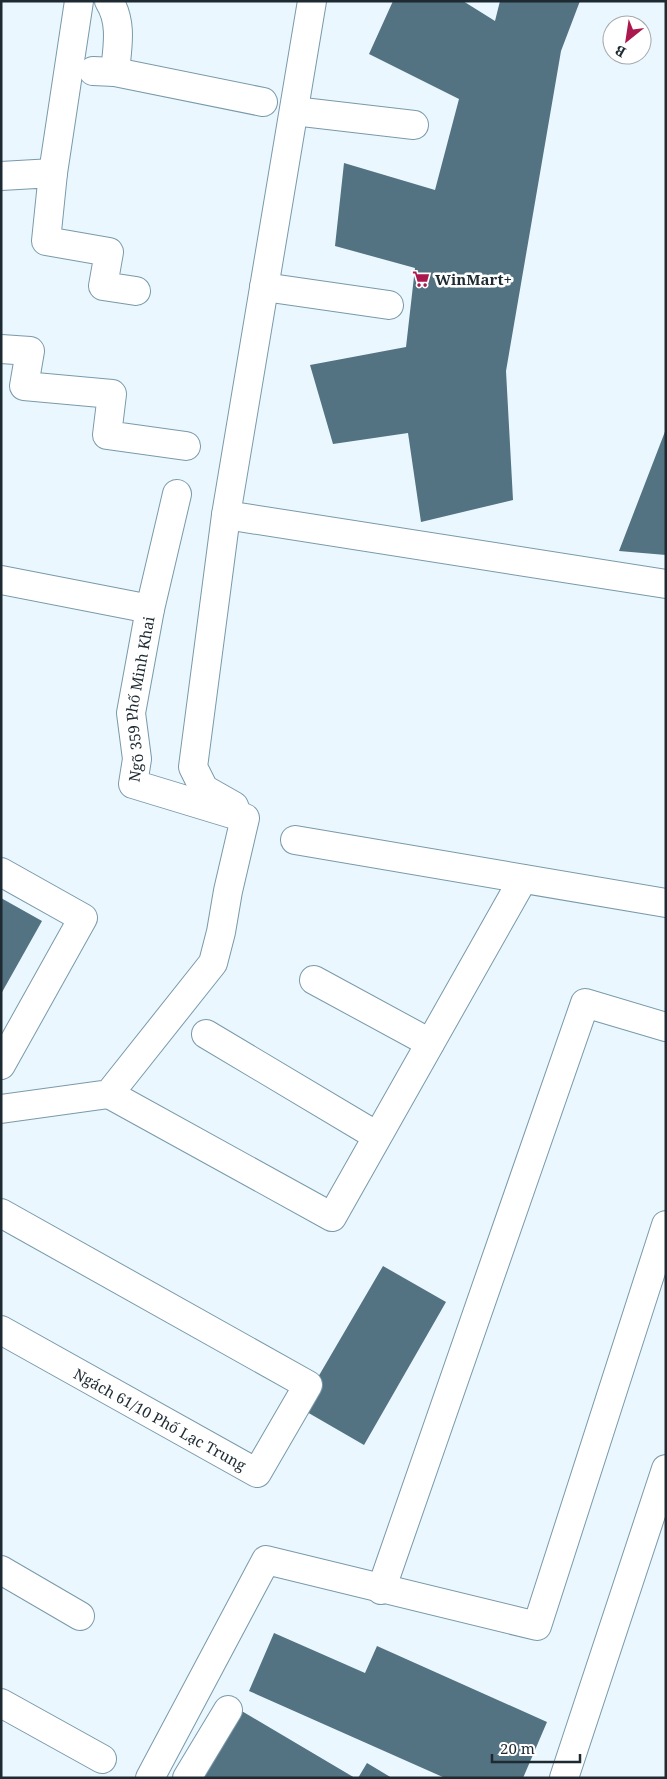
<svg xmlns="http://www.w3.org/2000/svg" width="667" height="1779" font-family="'Noto Serif',serif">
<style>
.building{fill:#537282}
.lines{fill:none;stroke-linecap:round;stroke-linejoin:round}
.minor-casing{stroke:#7999aa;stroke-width:30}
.minor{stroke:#fff;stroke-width:28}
.labels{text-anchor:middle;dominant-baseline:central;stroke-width:5;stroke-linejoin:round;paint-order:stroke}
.poi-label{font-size:15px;font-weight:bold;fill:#1d2a31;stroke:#fff;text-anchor:start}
.street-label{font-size:15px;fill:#1d2a31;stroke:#fff}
</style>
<rect width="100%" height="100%" fill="#eaf7fe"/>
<path class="building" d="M393,1h70l32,20 5,-20h80l-19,50 -55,320 7,129 -92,22 -13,-89 -75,11 -23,-79 96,-18 9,-79 -80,-22 9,-83 91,27 24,-91 -90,-45z
M666,429v126l-47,-4z
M1,898l41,23 -41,73z
M383,1266l63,36 -82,143 -64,-37z
M274,1633l91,40 12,-27 170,76 -24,56h-78l-196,-87z
M240,1710l115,68h-148l-5,-3z
M367,1763l25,15h-34z"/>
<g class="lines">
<g class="minor-casing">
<g id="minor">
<path d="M109,1c14,22 8,48 6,71"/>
<path d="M93,71l22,1 148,30"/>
<path d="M294,111l120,14"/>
<path d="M53,173l26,-172"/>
<path d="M1,176l52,-3 -7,68 63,11 -6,34 33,5"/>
<path d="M264,287l125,18"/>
<path d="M1,349l29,2 -6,35 88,8 -5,41 79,11"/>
<path d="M226,515l440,69"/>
<path d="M1,580l149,29"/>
<path d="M238,816l-4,-10 -30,-17 -11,-22 33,-252 86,-514"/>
<path d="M295,840l371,63"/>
<path d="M1,872l82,46 -82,147"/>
<path d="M314,980l116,63"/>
<path d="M206,1034l171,102"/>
<path d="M109,1094l223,123 191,-338"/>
<path id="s1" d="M1,1109l108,-15 104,-131 8,-31 7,-41 17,-73 -112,-34 4,-25 -6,-46 19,-104 27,-115"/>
<path d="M1,1213l307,172 -51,88 -256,-143"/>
<path d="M1,1570l79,46"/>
<path d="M381,1590l204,-587 81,24"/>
<path d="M1,1703l101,56"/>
<path d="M150,1778l116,-218 271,66 129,-401"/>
<path d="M187,1778l41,-68"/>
<path d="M564,1778l102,-309"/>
</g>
</g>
<use href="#minor" class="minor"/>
</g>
<defs>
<g id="supermarket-bare" transform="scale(1.35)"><path d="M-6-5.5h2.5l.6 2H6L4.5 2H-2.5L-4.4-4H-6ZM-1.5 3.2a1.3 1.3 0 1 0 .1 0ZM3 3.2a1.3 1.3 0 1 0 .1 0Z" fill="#ab184d" stroke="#fff" stroke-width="2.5" paint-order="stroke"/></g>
</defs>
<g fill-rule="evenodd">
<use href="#supermarket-bare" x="421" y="279"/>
</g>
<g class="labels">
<g class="poi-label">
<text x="435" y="279">WinMart+</text>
</g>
<g class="street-label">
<text stroke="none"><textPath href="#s1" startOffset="628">Ngõ 359 Phố Minh Khai</textPath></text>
<text transform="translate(160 1419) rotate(29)">Ngách 61/10 Phố Lạc Trung</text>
</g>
</g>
<rect width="667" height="1779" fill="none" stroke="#1d2a31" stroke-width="5"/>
<g transform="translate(627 40) rotate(210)"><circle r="24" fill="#ffffff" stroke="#a5aaad"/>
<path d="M0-4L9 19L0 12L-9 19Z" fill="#ab184d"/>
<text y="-8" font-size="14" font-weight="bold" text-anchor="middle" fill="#1d2a31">B</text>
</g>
<path d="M492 1754v8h88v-8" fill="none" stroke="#1d2a31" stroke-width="2.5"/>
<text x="500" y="1754" font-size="15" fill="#1d2a31" stroke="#ffffff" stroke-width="4" paint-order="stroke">20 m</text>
</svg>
